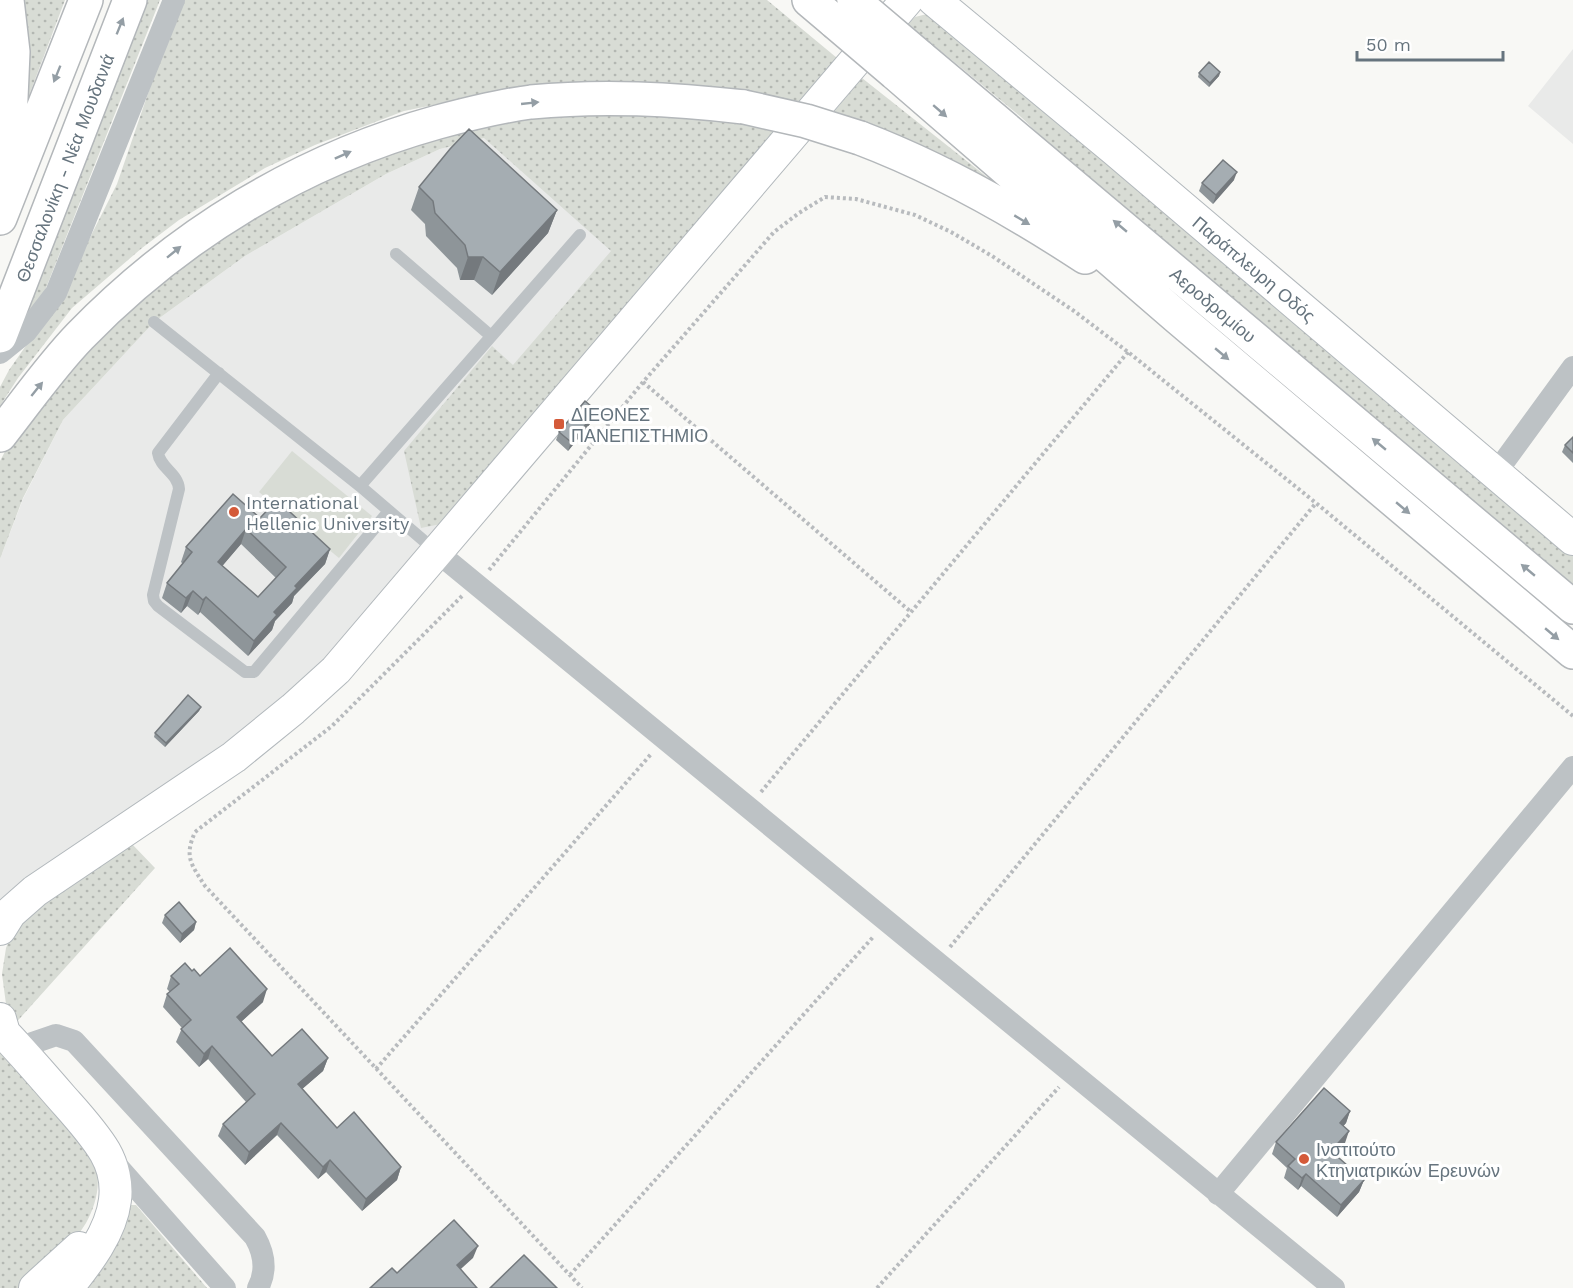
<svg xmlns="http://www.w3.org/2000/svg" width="1573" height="1288" font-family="'Work Sans',sans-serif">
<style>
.built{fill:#e9eae9}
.grass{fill:url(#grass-dots)}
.green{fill:#d8dcd5}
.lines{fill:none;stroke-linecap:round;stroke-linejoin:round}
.secondary-casing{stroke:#b2b8bc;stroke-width:34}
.highway-casing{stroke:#b3b7ba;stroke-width:36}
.path{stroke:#b8bbbe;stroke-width:4;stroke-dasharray:3 3;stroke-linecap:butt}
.lane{stroke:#bdc2c5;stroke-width:12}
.street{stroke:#bdc2c5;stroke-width:22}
.secondary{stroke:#fff;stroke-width:32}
.highway{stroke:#fff;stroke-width:33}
.highway-bridge-casing{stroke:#b3b7ba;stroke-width:36;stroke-linecap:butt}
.highway-bridge{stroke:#fff;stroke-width:33}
.wall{fill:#8e9599;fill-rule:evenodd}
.shaded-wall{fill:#74797d}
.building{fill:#a5adb2;stroke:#74797d;stroke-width:1.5;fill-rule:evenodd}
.oneway{fill:#949ea5}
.poi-dot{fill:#d45a39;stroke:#fff;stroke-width:2}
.labels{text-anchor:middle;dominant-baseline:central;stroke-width:6;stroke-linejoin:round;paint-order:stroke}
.street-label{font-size:18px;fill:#66747e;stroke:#fff}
.poi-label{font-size:18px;fill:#66747e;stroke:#fff;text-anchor:start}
</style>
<defs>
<pattern id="grass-dots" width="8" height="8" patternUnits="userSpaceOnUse" patternTransform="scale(1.5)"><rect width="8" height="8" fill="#d8dcd5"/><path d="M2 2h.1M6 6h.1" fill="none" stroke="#b3b7b2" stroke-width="1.8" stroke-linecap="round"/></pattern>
</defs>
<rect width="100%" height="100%" fill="#f8f8f5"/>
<path class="built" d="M1573,49v95l-45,-38z
M484,138l239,5 -285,383 -81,100 -45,49 -77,66 -232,162 -3,-3v-341l23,-60 40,-79 91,-98 91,-66 141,-82 54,-25z"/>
<path class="grass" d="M19,0h46l-52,138z
M148,0h12l-118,298 -23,29 11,-36z
M183,0h584l70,58 -41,48 -333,-7 -59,12 -89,34 -50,23 -86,52 -37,28 -70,60 -54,70 -18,28v-19l9,-17 51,-73 57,-113 50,-146z
M927,14l13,1 633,539v38l-499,-424 -53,-51 -113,-93 7,-7z
M862,78l154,122 -184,-86z
M614,107l176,20 -339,395 -30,6 -17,-77 88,-105 21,19 98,-114 -127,-113 -44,11 -54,25 -141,82 -91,66 -91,98 -40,78 -23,61v-98l9,-17 97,-121 164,-123 188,-73z
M131,843l24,25 -143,159 -6,-23 -4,-30 4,-26 10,-24z
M0,1044c22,27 91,100 97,130 3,15 -3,35 -11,49 -14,24 -41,43 -61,62l-6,3h-19z
M129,1205h7l71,83h-131z"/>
<path class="green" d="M292,451l80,65 -33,42 -80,-66z"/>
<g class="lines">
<g class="secondary-casing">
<path id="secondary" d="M934,0l181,150 458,389
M0,929l10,-16 25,-22 199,-134 59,-48 43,-39 571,-670
M0,1019l4,14c20,21 39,43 58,65 15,17 31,34 43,54 8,14 12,32 10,48 -4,33 -28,63 -48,88
M35,1288l44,-40"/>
</g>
<g class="highway-casing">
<path id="highway" d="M809,0l26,22
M919,56l654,551
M895,73l282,244 396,335
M860,138c79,30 155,73 225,119
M3,174l6,-30 4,-92 -6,-52
M0,218l86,-218
M0,336l130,-336
M0,435c26,-33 51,-69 80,-99 99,-102 221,-176 358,-214 30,-8 61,-16 93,-20 72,-7 141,-3 213,5"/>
</g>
<path class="path" d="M643,382l268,230
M489,570l154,-188 131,-150 25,-19 26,-16 31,2 59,16 36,17 41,24 82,55 54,41 188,151 257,213
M462,596l-130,130 -137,106c-11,25 -4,32 10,54l377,402
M761,792l367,-440
M950,947l366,-444
M376,1069l276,-316
M570,1275l304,-339
M877,1288l182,-201"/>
<path class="lane" d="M396,254l95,82
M154,322l206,164 77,66
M219,373l-61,80c2,15 20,20 21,36l-26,106 1,6 4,5 87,66h9l135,-161
M360,486l220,-251"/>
<path class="street" d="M0,353l26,-21 30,-39 118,-293
M1495,474l78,-107
M437,552l897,736
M18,1048l38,-13 18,6 181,196c9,16 12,34 3,51
M111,1159l114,129
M1218,1194l355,-427"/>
<use href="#secondary" class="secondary"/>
<use href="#highway" class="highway"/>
<g class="highway-bridge-casing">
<path id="highway-bridge" d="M854,1l65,55
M835,22l60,51
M744,107l62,14 54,17"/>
</g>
<use href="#highway-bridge" class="highway-bridge"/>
</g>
<path class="wall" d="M1220,72l-1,4 -10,11 -11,-10 1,-4z
M1234,180l-21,24 -14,-13 3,-8z
M419,187l138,23 -9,23 -56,62 -18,-15h-14l-3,-12 -31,-32 -1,-12 -14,-14z
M597,411l-3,8 -26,32 -12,-11 3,-8z
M1573,437v26l-11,-11 3,-7z
M260,518l70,31 -5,15 -31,32 -2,7 -17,18 -3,9 -24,26 -48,-44 -2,3 -11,-9 -6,7 -19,-15 5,-15 16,-19 -2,-2 5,-15zM241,544l35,34 -18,19 -36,-31z
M201,707l-2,4 -34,36 -11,-10 1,-4z
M165,915l31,7 -2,8 -14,13 -18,-20z
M192,971l8,5 63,26 -22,20 31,34 56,2 -5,13 -21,18 35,39 64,39 -4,13 -35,31 -36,-39 -8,7 -41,-44 -32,30 -27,-29 5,-12 23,-22 -38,-43 -9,8 -23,-25 6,-14 -19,-21 4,-13 3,-2 -3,-3 4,-13z
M1350,1111l-4,12 -3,3 2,17 -11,11 30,26 -5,12 -22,25 -36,-31 -3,4 -14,-12 3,-10 -15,-14 4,-12z"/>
<path class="shaded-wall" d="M1220,72l-1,4 -10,11 1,-4z
M1237,172l-3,8 -21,24 3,-9z
M557,210l-9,23 -56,62 8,-23z
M468,257h15l-9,23h-14z
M597,411l-3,8 -26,32 3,-9z
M246,529l-5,15 -28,33 5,-15z
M330,549l-5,15 -31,32 -2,7 -17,18 -3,9 -24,26 6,-15 20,-29 21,-26z
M193,591l-6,15 -6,7 5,-15z
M206,597l-6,15 -2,3 5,-15z
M201,707l-2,4 -34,36 1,-4z
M196,922l-2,8 -14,13 2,-9z
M267,989l-4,13 -31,28 5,-13z
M212,1046l-4,13 -9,8 5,-13z
M328,1058l-5,13 -30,26 5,-13z
M1350,1111l-4,12 -10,12 4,-12z
M281,1123l-4,12 -32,30 4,-13z
M1349,1131l-4,12 -19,20 5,-12z
M330,1160l-4,12 -8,7 5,-12z
M401,1167l-4,13 -35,31 4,-12z
M1306,1174l-5,12 -3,4 4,-12z
M1364,1180l-5,12 -22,25 4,-12z
M478,1246l-5,12 -21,19 5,-12z"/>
<path class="building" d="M1209,62l11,10 -10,11 -11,-10z
M469,129l88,81 -57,62 -17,-15h-15l-3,-12 -30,-32 -2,-12 -14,-14 31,-38z
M1223,160l14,12 -21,23 -14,-12z
M585,401l12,10 -26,31 -12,-10z
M1573,437v16l-8,-8z
M233,494l27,24 17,-18 53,49 -35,37 2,2 -23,24 3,3 -23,26 -48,-44 -3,3 -10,-9 -7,7 -19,-15 25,-31 -6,-5zM246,529l40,38 -28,30 -40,-35z
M188,695l13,12 -35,36 -11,-10z
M179,902l17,20 -14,12 -17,-19z
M230,948l37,41 -30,28 35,39 30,-27 26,29 -30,26 39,44 17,-16 47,55 -35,32 -36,-39 -7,7 -42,-44 -32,29 -26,-28 32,-30 -43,-48 -8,8 -23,-25 10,-9 -24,-26 12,-10 -8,-8 14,-13 7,8 2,-2 6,7z
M1324,1088l26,23 -10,12 9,8 -18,20 33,29 -23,25 -35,-31 -4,4 -14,-12 7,-7 -19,-17z
M454,1220l24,26 -21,19 20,23h-107l22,-20 5,5z
M524,1255l33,33h-67z"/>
<defs><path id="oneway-solid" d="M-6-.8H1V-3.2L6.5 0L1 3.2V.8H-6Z" transform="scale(1.5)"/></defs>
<g class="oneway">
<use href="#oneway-solid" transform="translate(120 26) rotate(-68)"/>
<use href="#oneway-solid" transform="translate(57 74) rotate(112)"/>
<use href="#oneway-solid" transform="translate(530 103) rotate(-6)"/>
<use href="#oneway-solid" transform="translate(940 111) rotate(41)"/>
<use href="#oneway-solid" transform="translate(343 155) rotate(-24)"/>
<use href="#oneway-solid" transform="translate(1022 220) rotate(31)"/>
<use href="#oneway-solid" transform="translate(1120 226) rotate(-140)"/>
<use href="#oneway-solid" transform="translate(174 252) rotate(-39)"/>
<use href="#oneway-solid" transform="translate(1222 354) rotate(40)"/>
<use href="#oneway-solid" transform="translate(37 389) rotate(-51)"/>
<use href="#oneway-solid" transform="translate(1379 444) rotate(-140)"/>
<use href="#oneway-solid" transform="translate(1403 508) rotate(40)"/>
<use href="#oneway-solid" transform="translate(1528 570) rotate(-140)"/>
<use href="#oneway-solid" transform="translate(1552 634) rotate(40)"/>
</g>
<g class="poi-dot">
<rect x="553" y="418" width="12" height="12" rx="3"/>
<circle cx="234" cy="512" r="6"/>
<circle cx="1304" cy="1159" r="6"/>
</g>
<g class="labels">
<g class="street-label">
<text transform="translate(65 168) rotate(-69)">Θεσσαλονίκη - Νέα Μουδανιά</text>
<text transform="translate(1254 269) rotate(40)">Παράπλευρη Οδός</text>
<text transform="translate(1213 305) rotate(40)">Αεροδρομίου</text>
</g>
<g class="poi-label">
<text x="571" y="414">ΔΙΕΘΝΕΣ<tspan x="571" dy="21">ΠΑΝΕΠΙΣΤΗΜΙΟ</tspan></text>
<text x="246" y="502">International<tspan x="246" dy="21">Hellenic University</tspan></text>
<text x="1316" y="1149">Ινστιτούτο<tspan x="1316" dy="21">Κτηνιατρικών Ερευνών</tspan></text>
</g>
</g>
<path d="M1357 51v9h146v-9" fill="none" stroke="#66747e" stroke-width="3"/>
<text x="1366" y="51" font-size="18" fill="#66747e" stroke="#ffffff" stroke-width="4.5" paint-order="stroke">50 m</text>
</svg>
